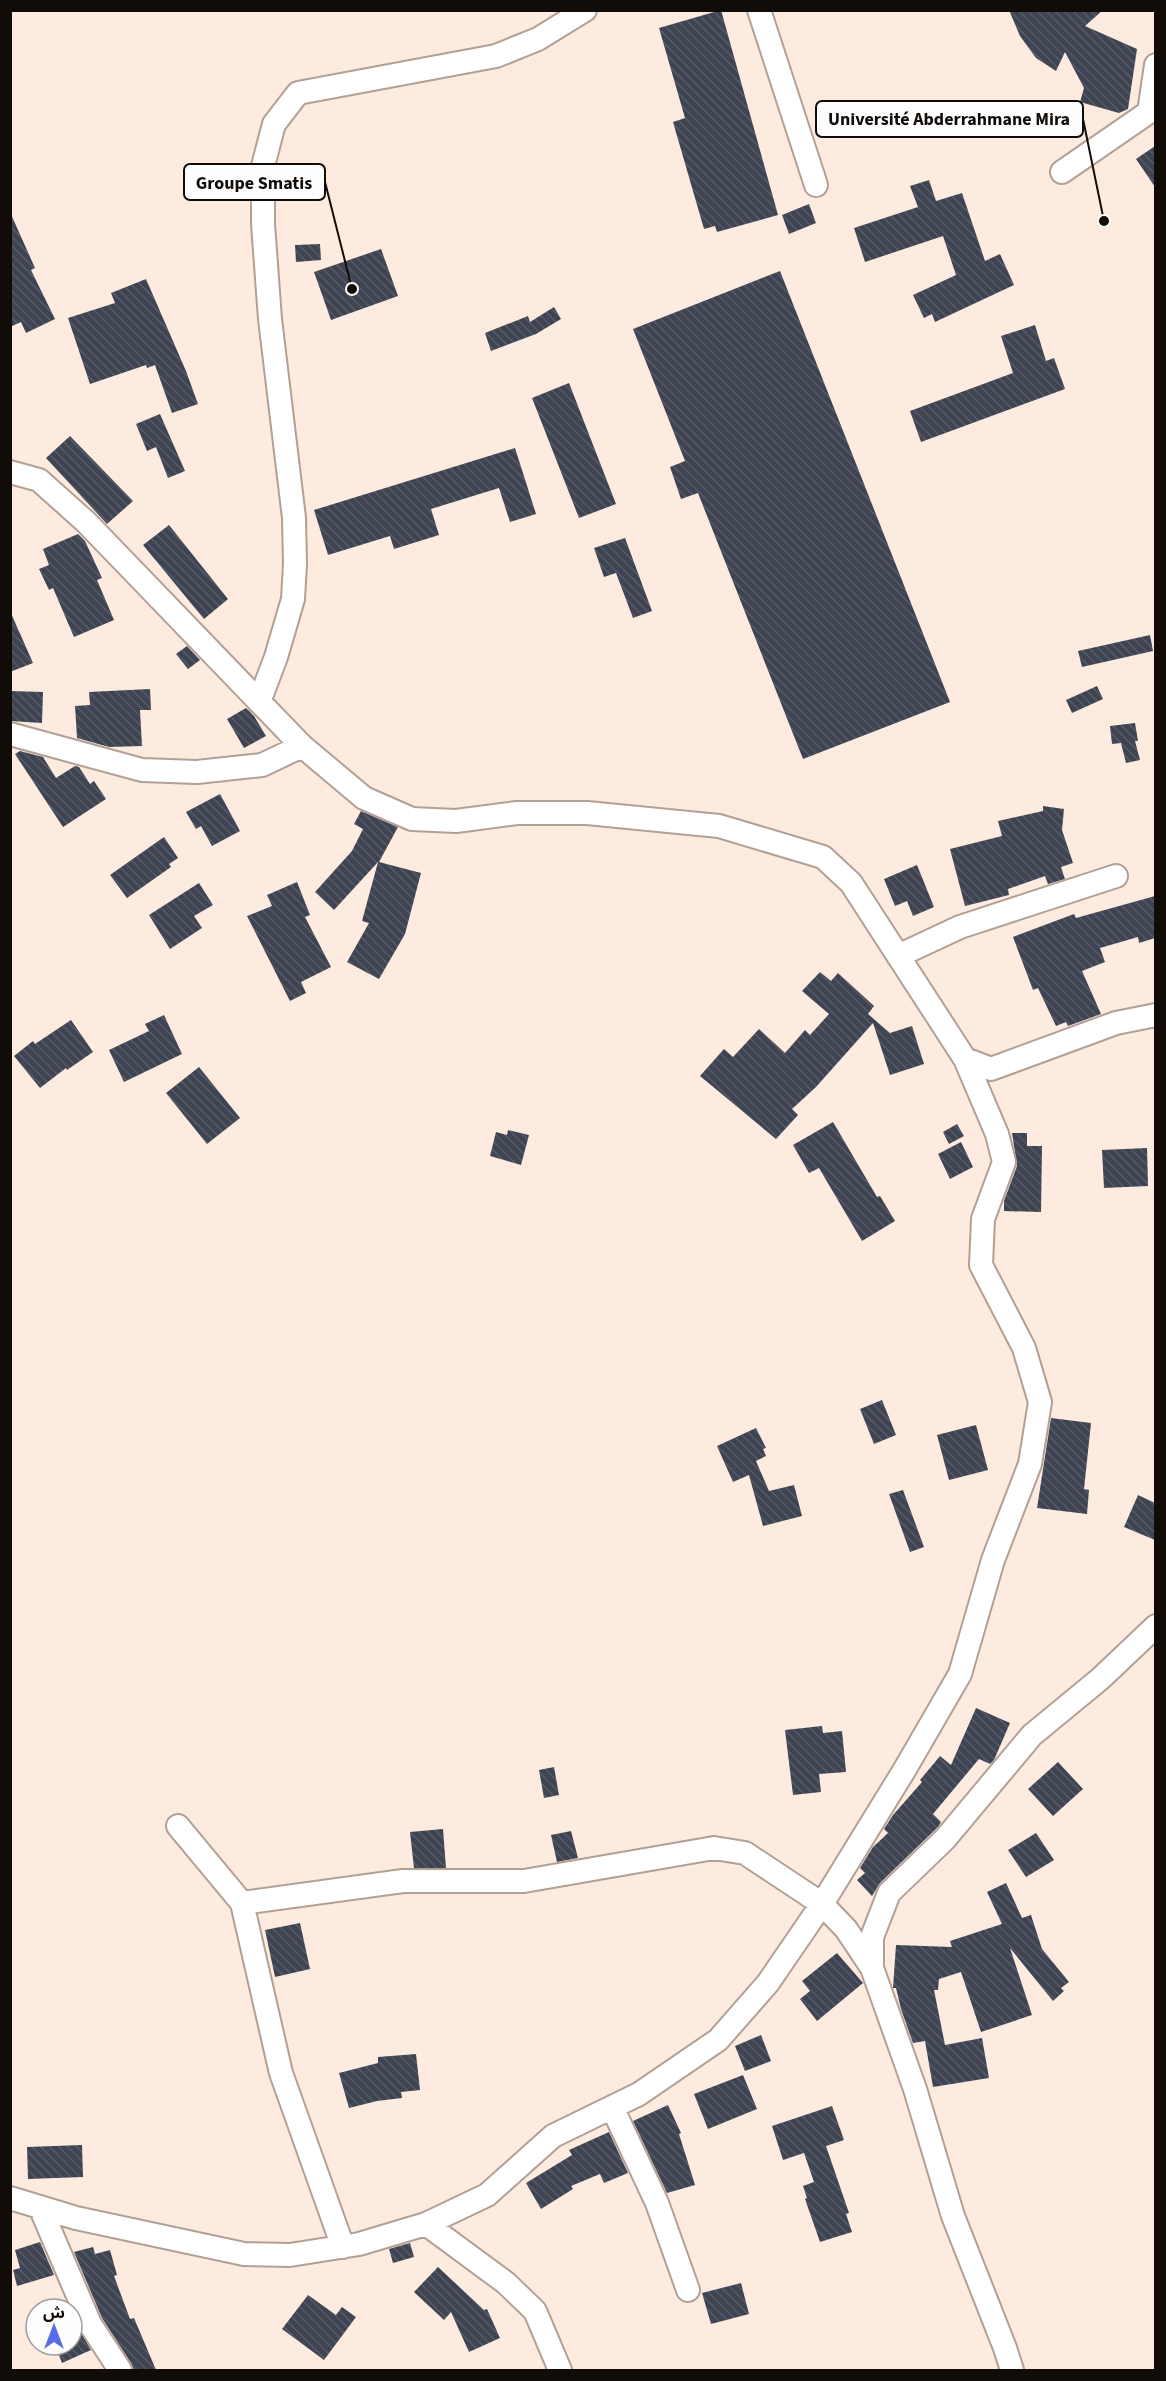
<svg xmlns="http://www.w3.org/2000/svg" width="1166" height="2381" font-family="'Source Sans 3','Noto Sans Arabic',sans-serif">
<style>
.building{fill:url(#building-back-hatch)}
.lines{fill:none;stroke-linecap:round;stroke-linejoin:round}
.minor-casing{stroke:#b2a095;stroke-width:26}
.minor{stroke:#fff;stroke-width:22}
.leader{fill:none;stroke:#120c08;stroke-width:2}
.callout-dot{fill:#120c08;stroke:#fdfdfd;stroke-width:2}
.callout{fill:#fdfdfd;stroke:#120c08;stroke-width:2}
.callout-label{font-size:18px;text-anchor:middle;font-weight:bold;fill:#120c08}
</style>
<defs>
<pattern id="building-back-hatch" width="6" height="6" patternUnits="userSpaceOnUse" patternTransform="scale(1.5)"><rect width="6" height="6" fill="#3f4453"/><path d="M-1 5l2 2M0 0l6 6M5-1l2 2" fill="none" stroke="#575b67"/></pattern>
</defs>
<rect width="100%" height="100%" fill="#feebdf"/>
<path class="building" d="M721,10l57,205 -61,17 -2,-6 -11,3 -31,-107 12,-4 -26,-90z
M1009,10h94l-18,16 52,23 -9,60 -9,4 -39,-11 4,-14 -19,-36 -9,19 -20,-13 -16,-22z
M1155,146v41l-19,-28z
M929,180l7,21 26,-8 23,68 15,-7 14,31 -79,37 -3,-8 -8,4 -11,-23 43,-20 -13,-39 -78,26 -11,-34 64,-21 -8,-21z
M809,204l7,19 -27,11 -7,-19z
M10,212l25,56 -4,2 24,49 -29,14 -5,-11 -11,5z
M320,244l1,16 -25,2 -1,-17z
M381,249l17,47 -67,24 -17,-48z
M780,271l170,431 -147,57 -105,-266 -17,6 -11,-32 15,-6 -52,-132z
M146,279l40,92 12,33 -26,9 -17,-48 -8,3 -1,-3 -56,19 -22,-66 47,-15 -4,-10z
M554,307l7,12 -25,15 -45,17 -6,-18 43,-17 2,6z
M1035,325l11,36 8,-3 11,31 -144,53 -11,-31 103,-38 -12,-37z
M569,383l47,121 -37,14 -47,-120z
M160,414l25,57 -17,7 -12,-31 -9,4 -11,-27z
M70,436l63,65 -26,23 -61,-66z
M515,448l21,66 -26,8 -11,-34 -68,21 8,26 -45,14 -4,-13 -62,19 -14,-45z
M169,525l59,74 -24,20 -61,-74z
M78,534l7,7 17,37 -5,2 17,40 -40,17 -21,-49 -4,2 -10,-21 10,-4 -6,-16z
M625,538l27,73 -19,7 -17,-45 -12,4 -10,-29z
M10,611l23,52 -23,9z
M1150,635l3,16 -71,16 -4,-16z
M187,646l13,14 -12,9 -12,-15z
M1097,686l6,13 -31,14 -6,-13z
M150,689l1,21h-11l2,36 -33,1 -32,-9 -2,-32 15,-1 -1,-13z
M10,691l33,1 -1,31 -32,-2z
M246,708l8,8 12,20 -22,12 -17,-29z
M1135,723l3,18h-3l5,19 -14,3 -5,-20 -9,1 -2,-18z
M20,751l23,6 13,21 19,-12 4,1 11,17 4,-3 12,18 -43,28 -48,-73z
M220,794l20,37 -28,15 -11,-20 -5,3 -10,-17z
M1043,806l21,3 -2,21 11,33 -12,4 4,12 -17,5 -3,-8 -37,13 1,6 -44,11 -15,-57 52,-13 -4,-15 45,-10z
M361,811l37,16 -19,35 42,11 -16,61 -26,45 -32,-17 22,-39 -7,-2 16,-59 -44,48 -19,-18 37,-41 11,-22 -9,-5z
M164,837l14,21 -9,6 2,3 -44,31 -17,-23z
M917,865l17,42 -21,9 -6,-15 -12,5 -11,-27z
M297,882l13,33 -5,2 26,50 -30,15 5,11 -16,8 -43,-85 25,-10 -5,-11z
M199,883l14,22 -19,11 8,12 -32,21 -21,-34z
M1155,896v42l-16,5 -1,-6 -38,11 5,14 -23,9 19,43 -33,12 -2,-4 -10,4 -18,-38 -5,2 -20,-53 61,-23 2,4z
M820,972l11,9 7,-8 36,33 -6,8 22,19 22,-7 12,38 -34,11 -17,-52 -57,64 -24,22 6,6 -22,24 -76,-63 24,-27 9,8 26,-28 26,24 20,-23 5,5 19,-21 -27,-23z
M164,1015l18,39 -58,28 -15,-32 40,-19 -4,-7z
M71,1020l22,32 -26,18 -1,-2 -26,20 -26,-32 19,-15 2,3z
M199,1067l41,51 -33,26 -41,-51z
M833,1122l44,75 3,-1 15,25 -33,20 -43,-73 -10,5 -16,-28z
M957,1124l7,12 -15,8 -6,-12z
M508,1130l21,5 -8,30 -31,-9 6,-24 11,3z
M1012,1133h15v13h15l-1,66 -37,-1v-10l13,-35z
M961,1142l12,25 -23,12 -12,-25z
M1147,1148l1,38 -44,2 -2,-38z
M882,1400l14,35 -22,9 -14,-35z
M1051,1418l40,5 -7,66 5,1 -2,24 -50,-6z
M976,1425l12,45 -39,10 -12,-45z
M756,1428l10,20 -3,1 3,7 -10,5 13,30 25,-6 8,31 -39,10 -14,-51 -16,7 -16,-36z
M903,1490l21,57 -14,5 -21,-58z
M1138,1495l17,8v37l-31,-13z
M976,1708l34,15 -16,37 -4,4 -11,-5 -46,55 8,8 -3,5 -58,56 -8,13 -15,-16 8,-7 -5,-5 13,-21 15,-14 -4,-4 9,-14 29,-33 -2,-2 20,-24 11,9z
M822,1726l1,7 19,-2 4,41 -27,2 2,18 -28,3 -8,-65z
M1058,1762l25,27 -30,27 -25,-27z
M554,1767l5,28 -15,3 -5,-28z
M443,1829l3,39h-32l-4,-36z
M571,1831l7,27 -21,4 -6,-27z
M1036,1833l18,27 -28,17 -18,-27z
M1006,1883l16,35 9,-3 11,34 27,33 -8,6 3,3 -11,10 -43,-53 22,67 -51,17 -20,-60 -22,7 -1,11h-4l11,55 37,-7 7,40 -56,9 -8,-46 -12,2 -12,-34 -5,-21h-3l3,-43 56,2 -2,-6 52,-17 -15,-32z
M300,1923l10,46 -35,8 -10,-47z
M837,1953l26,30 -46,38 -17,-22 10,-8 -8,-10z
M761,2035l10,26 -26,10 -10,-25z
M416,2054l4,36 -19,2 1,6 -25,3 -28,7 -10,-35 39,-10v-6z
M743,2075l14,34 -49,20 -14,-35z
M668,2105l13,28 -2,1 16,51 -28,8 -34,-72z
M832,2106l12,34 -18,6 23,67 -3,1 6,18 -32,10 -15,-43 2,-1 -4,-12 11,-4 -10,-29 -21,7 -11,-34z
M609,2132l19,41 -24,10 -4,-9 -29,12 2,3 -32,20 -15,-26 46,-28 -3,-5z
M82,2145l1,32 -55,2 -1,-32z
M40,2242l14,33 -37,11 -4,-16 7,-2 -5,-18z
M410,2243l4,14 -21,6 -4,-14z
M93,2247l2,7 15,-4 7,25 -3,1 16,43 4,-1 22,52h-22l-3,-7 -29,-45 -28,-66z
M438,2267l46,43 3,-1 13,29 -31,14 -18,-40 -7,8 -30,-28z
M741,2283l8,31 -38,10 -9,-31z
M308,2295l28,20 6,-8 14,10 -32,43 -42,-31z
M72,2316l19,34 -29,13 -7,-18h17z"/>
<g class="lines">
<g class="minor-casing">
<path id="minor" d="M759,10l57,175
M1062,172l87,-60 7,-47
M10,472l29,8 47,42 216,224 62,52 48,21 44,2 61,-8h70l132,13 104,31 28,26 114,176 26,10 125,-46 40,-8
M259,702l17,-45 17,-58 2,-35 -1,-46 -24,-199 -7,-95v-58l11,-42 24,-31 198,-37 42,-17 47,-29
M10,734l132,36 55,2 65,-7 40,-19
M898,956l62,-29 156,-51
M178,1826l64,77 39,170 62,174
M242,1903l161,-22h121l190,-33 31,5 77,51 24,25 26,39 43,121 38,127 52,132 7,22
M872,1968v-31l17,-44 56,-54 87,-104 68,-56 56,-53
M612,2107l45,96 31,87
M10,2198l66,20 168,36 46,1 69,-11 67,-20 61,-29 66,-59 86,-42 79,-54 50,-57 54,-79 83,-135 55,-95 33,-114 37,-96 10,-62 -16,-54 -43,-83 2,-46 21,-57 -7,-28 -32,-75
M40,2207l50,117 30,46
M426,2224l80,59 29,28 25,59"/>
</g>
<use href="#minor" class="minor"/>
</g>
<path class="leader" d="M1104 221L1083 119M352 289L325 182"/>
<g class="callout-dot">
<circle cx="1104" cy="221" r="6"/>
<circle cx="352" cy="289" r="6"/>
</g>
<g class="callout">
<rect x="816" y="101" width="267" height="36" rx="6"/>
<rect x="184" y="164" width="141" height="36" rx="6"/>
</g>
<g class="callout-label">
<text x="949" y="125">Université Abderrahmane Mira</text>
<text x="254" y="189">Groupe Smatis</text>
</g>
<rect width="1166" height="2381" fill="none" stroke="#120c08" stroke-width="24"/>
<g transform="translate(54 2327)"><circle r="28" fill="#fdfdfd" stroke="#9f9d9b" stroke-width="1.5"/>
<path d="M0-4.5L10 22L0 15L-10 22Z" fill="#576fe5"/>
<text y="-9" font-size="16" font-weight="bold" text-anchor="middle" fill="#120c08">ش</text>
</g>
</svg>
